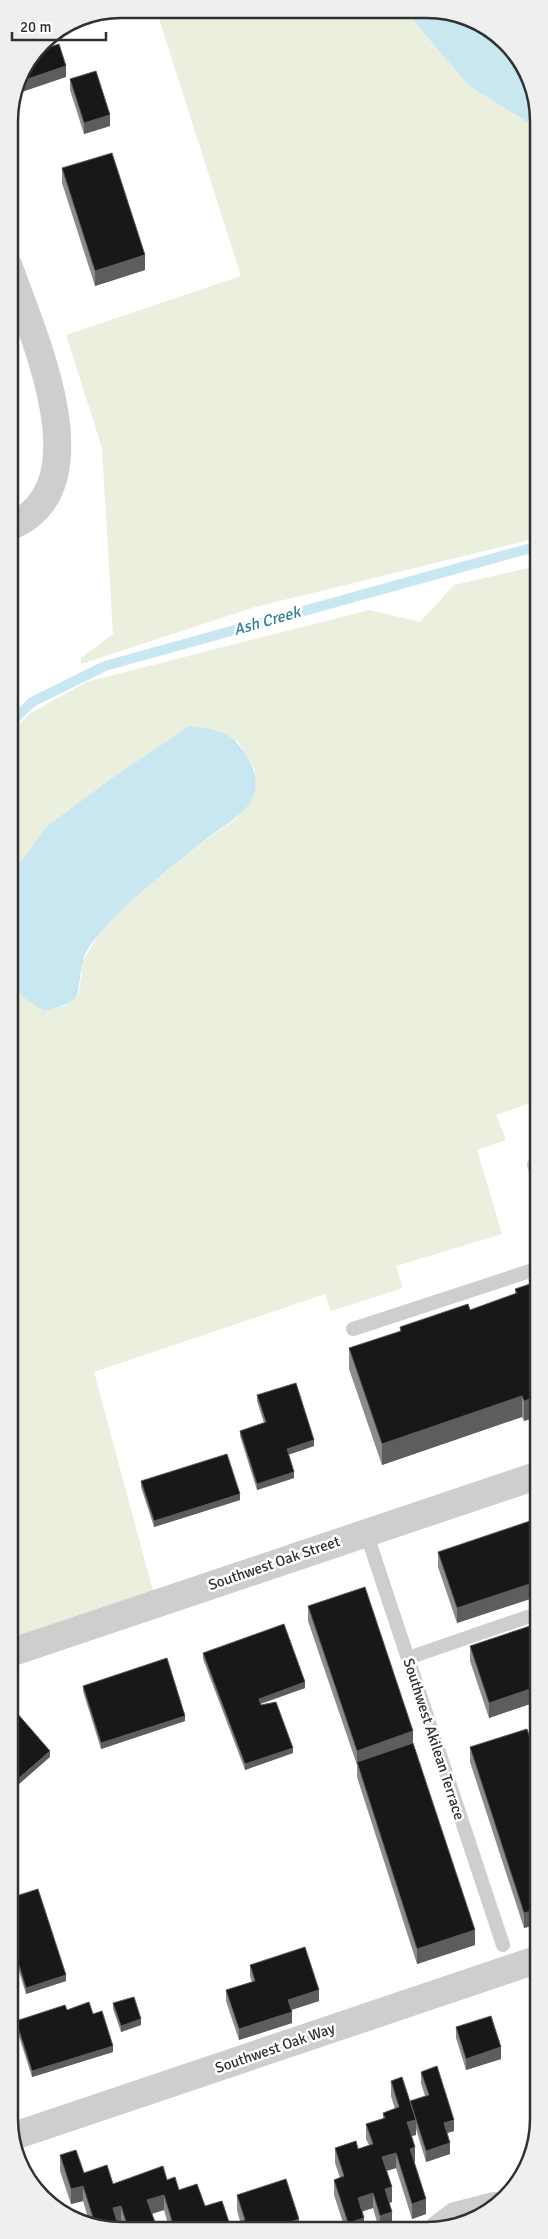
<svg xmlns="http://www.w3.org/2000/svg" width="548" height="2239" font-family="Signika,sans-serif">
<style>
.green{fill:#eaefde}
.water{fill:#c9e7f0}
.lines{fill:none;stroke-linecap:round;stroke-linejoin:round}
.stream{stroke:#c9e7f0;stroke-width:10}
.service{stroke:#cecece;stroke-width:14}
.minor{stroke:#cecece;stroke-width:28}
.wall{fill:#8c8c8c}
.shaded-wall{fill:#5d5d5d}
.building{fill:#181818;stroke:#5d5d5d}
.labels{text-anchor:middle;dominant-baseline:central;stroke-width:5;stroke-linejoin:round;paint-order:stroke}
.street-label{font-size:15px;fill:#313131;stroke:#fff}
.water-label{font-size:16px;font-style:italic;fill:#337f96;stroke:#fff}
.rim{fill:none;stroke:#313131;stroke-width:2.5}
</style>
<rect width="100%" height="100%" fill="#fff"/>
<path class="green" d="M120,9h23l-93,26 28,-18z
M156,9l249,2 64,75 69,43v409l-283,69 -174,57v-6l32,-24 -11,-186 -36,-113 175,-59z
M538,566l1,534 -43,15 10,25 -29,10 25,84 -106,32 7,22 -72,23 -6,-17 -231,78 59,219 -143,53 -1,-676 13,29 22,14 23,-6 12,-12 4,-32 16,-27 32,-34 76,-61 29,-20 18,-24 1,-25 -17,-29 -49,-15 -80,54 -63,47 -35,48 -2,7v-147l20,-21 57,-32 283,-72 51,12 34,-37z"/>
<path class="water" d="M405,11h45l61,35 27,59v24l-69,-43z
M189,726c31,4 42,4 59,32 6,10 10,24 6,36 -6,20 -34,34 -49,46 -31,26 -65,50 -92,79 -11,12 -27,27 -30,43 -9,36 5,38 -39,49l-22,-14 -13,-29 1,-92 36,-49 63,-47z"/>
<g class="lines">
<path class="stream" d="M9,724l23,-22 73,-36 433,-120"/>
<path class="service" d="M539,1163l-5,2 5,15
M353,1329l186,-61
M366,1532l137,413
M408,1658l131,-45"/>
<path class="minor" d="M9,267c23,67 96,221 0,260
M10,1653l529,-178
M11,2137l528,-178
M438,2229l17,-13 39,-10"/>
</g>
<path class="wall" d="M70,79l40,47 -26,8 -14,-44z
M62,168l83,102 -50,16 -33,-103z
M539,1281v135l-15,5 -2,-4 -140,48 -33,-96v-21l51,-16v-5l70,-17 45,-16v-5z
M257,1395l57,51 -26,9 6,23 -37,12 -17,-54v-5l24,-8 -7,-22z
M141,1481l99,19 -86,27 -13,-40z
M539,1518v78l-82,27 -19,-56v-15z
M308,1606l105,125v12l62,202 -58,19 -60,-187v-12l-49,-144z
M539,1623v78l-50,17 -19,-57v-15z
M203,1653l102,35 -44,16 32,49 -48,17 -42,-111z
M83,1686l102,35 -84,28 -18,-58z
M470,1747l69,18v159l-15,4 -54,-166z
M10,1898l56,83 -40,13 -16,-52z
M250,1965l69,36 -28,9 1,13 -53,17 -13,-39v-11l26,-8 -2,-6z
M113,2003l28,22 -20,7 -8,-23z
M67,2010l26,4 20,38 -81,25 -16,-50v-6z
M456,2027l45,32 -35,11 -10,-32z
M421,2072l33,59 -7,2 3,21 -24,8 -10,-33v6l-4,1 3,26 -1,1 12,51 -14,5 -16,-51 -9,3 5,31 -3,1 3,24 -8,2h-5l-6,-21 -11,3 2,18h-19l-11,-34v-15l6,-2 -5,-15v-15l23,1 11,-4 -3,-6v-15l17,-5v-6l12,-4 -4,-13v-15l19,21 15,-6 -4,-13z
M60,2155l24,18 29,11 54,-4 12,10 26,16 25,19 10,-4 -3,-11v-15l62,34 -130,-1 -5,-18 -12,4 5,14h-34l-2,-7 -23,7 -8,-4 -7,-23 -12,3 -11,-33z"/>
<path class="shaded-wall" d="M66,66v11l-53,18 3,-12z
M110,115v11l-26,8v-11z
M145,255v15l-50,16v-15z
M18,617v6l-9,3v-6z
M522,1396v21l-140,48v-21z
M539,1396v20l-15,5v-20z
M314,1440v6l-27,9v-6z
M294,1472v6l-37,12v-6z
M240,1494v6l-86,27v-6z
M539,1581v15l-82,27v-15z
M305,1682v6l-46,16v-5z
M539,1686v15l-50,17v-15z
M185,1716v5l-84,28v-6z
M413,1731v15l-56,17v-12z
M293,1748v5l-48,17v-6z
M50,1751v6l-40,35v-6z
M539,1909v15l-15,4v-15z
M475,1930v15l-58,19v-15z
M66,1975v6l-40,13v-6z
M319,1990v11l-31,10v-11z
M292,2012v11l-53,17v-11z
M141,2019v6l-20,7v-6z
M113,2046v6l-81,25v-6z
M501,2047v12l-35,11v-11z
M416,2120v15l-9,2v-15z
M454,2120v11l-10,3v-11z
M450,2143v11l-24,8v-11z
M415,2147v15l-5,2v-15z
M396,2153v15l-14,4v-15z
M83,2186v15l-12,3v-15z
M392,2187v15l-7,2v-15z
M373,2193v15l-15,5v-15z
M164,2195v15l-17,5v-15z
M426,2199v15l-14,5v-15z
M121,2206v15l-8,2v-15z
M392,2212v15l-8,2h-4v-13z
M364,2218v11h-16v-6z
M299,2219v10h-31z
M140,2224v4h-12z"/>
<path class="building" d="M59,44l7,22 -50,17 1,-6 18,-25z
M96,71l14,44 -26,8 -14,-44z
M112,153l33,102 -50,16 -33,-103z
M9,590l9,27 -9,3z
M539,1281v115l-15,5 -2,-5 -140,48 -33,-96 52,-17 -1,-4 68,-23 2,6 47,-17 -2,-4z
M296,1383l18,57 -27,9 7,23 -37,12 -17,-53 26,-9 -9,-27z
M227,1454l13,40 -86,27 -13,-40z
M539,1518v63l-82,27 -19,-56z
M365,1587l48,144 -56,20 -49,-145z
M539,1623v63l-50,17 -19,-57z
M284,1624l21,58 -46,17 2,6 15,-3 17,46 -48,16 -42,-111z
M167,1658l18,58 -84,27 -18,-57z
M17,1713l33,38 -40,35v-67z
M527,1729l12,36v144l-15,4 -54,-166z
M413,1743l62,187 -58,19 -60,-187z
M38,1889l28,86 -40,13 -16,-52v-38z
M305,1947l14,43 -31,10 4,12 -53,17 -13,-39 29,-9 -5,-16z
M134,1997l7,22 -20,7 -8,-23z
M89,2002l4,12 9,-3 11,35 -81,25 -16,-50 49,-16 2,5z
M491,2016l10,31 -35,12 -10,-32z
M437,2066l17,54 -10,3 6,20 -24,8 -16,-50 19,-6 -8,-23z
M402,2077l14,43 -9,2 8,25 -5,2 16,50 -14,5 -16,-51 -14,4 10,30 -7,2 7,23 -12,4 -7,-23 -15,5 6,20 -16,5 -14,-43 10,-4 -9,-28 21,-7 2,8 15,-5 -7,-20 19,-6 -2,-5 16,-6 -8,-26z
M76,2150l8,23 23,-8 6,19 50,-18 4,14 8,-3 4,13 18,-6 8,22 17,-5 8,24 15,-5 -8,-25 49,-16 13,40 -31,10 -94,-1 -10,-33 -17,5 10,28h-16l-1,-4 -12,4 -7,-22 -8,2 6,20h-21l-2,-1 -13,-41 -12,3 -11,-34z"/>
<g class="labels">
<g class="street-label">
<text transform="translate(274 1563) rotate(-19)">Southwest Oak Street</text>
<text transform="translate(434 1739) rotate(72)">Southwest Akilean Terrace</text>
<text transform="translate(275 2048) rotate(-19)">Southwest Oak Way</text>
</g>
<g class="water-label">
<text transform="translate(267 621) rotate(-16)">Ash Creek</text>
</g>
</g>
<path d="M0 0H548V2239H0ZM121 18H427A103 103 0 0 1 530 121V2119A103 103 0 0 1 427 2222H121A103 103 0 0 1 18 2119V121A103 103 0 0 1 121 18Z" fill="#efefef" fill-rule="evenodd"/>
<path class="rim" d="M121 18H427A103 103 0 0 1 530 121V2119A103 103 0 0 1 427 2222H121A103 103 0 0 1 18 2119V121A103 103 0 0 1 121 18Z"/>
<path d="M12 32v8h94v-8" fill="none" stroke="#313131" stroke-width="2.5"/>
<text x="20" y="32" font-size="15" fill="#313131" stroke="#ffffff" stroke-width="4" paint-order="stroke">20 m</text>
</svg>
